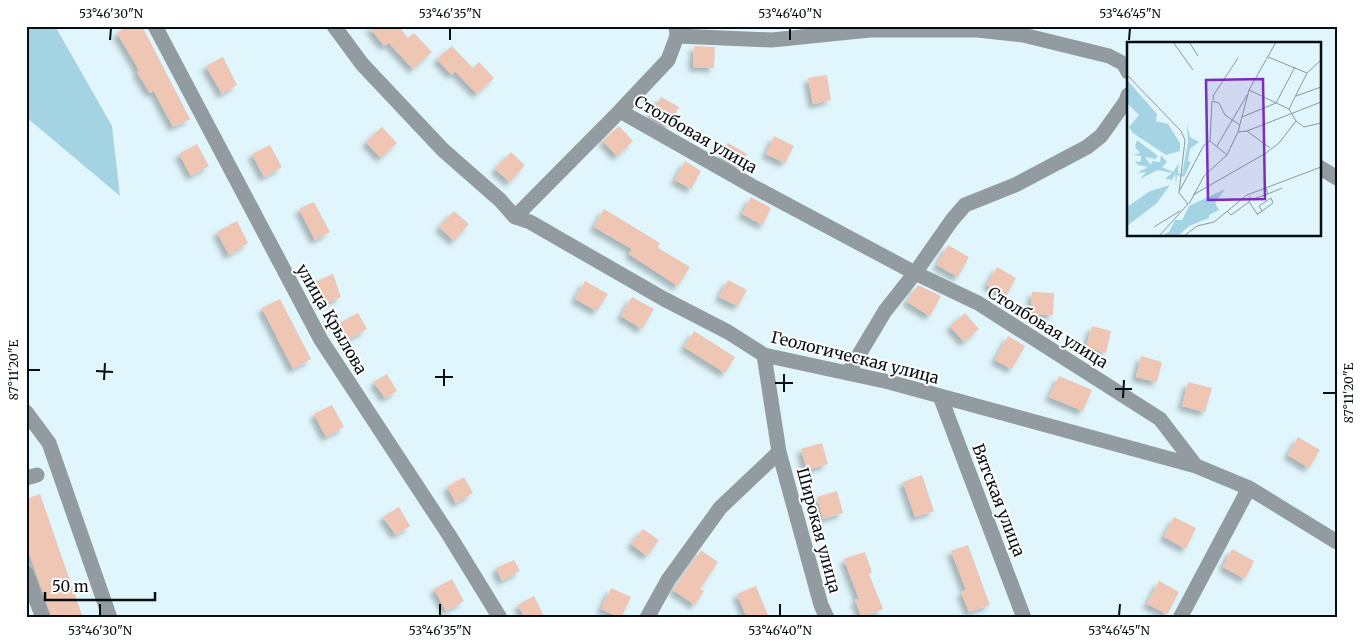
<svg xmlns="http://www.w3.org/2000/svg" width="1363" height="644" font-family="Merriweather,serif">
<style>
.grass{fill:#a4d4e3}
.building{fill:#efc5b3;filter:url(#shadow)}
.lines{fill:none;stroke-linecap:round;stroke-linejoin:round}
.minor{stroke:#929ca0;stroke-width:15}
.ticks{fill:none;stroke:#060e11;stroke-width:2}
.labels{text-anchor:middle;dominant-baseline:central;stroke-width:4;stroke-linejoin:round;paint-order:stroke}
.street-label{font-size:16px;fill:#060e11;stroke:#fff}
.inset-road{fill:none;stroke:#89999e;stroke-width:1}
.view{fill:#7b2cbf;fill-opacity:0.15;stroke:#7b2cbf;stroke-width:2.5}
.inset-edge{fill:none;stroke:#060e11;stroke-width:2.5}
.neatline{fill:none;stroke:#060e11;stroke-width:2}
.ticks-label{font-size:12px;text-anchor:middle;fill:#060e11}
</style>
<defs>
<filter id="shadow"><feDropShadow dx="-4.5" dy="4.5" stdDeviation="2.5" flood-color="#0004"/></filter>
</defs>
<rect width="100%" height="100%" fill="#e1f6fc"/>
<path class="grass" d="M26,26h29l57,100 8,70 -94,-79z"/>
<path class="building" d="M128,26h14l48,93 -17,8 -19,-36 -4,2 -13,-21 2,-2 -22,-37z
M369,26h30l9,12 6,-5 18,19 -19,17 -24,-26 -5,3z
M452,46l21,22 6,-6 15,16 -17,16 -22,-23 -3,4 -15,-16z
M694,46l21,1 -1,21 -21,-1z
M223,57l14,28 -15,9 -16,-28z
M827,75l4,25 -18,4 -5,-26z
M661,97l18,10 -11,20 -18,-11z
M619,126l14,15 -16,15 -14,-15z
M382,127l15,16 -16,15 -15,-16z
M774,136l20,10 -9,17 -19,-9z
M728,143l19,11 -8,14 -19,-11z
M197,144l12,22 -18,10 -12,-22z
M270,145l12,22 -18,10 -12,-23z
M511,152l14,13 -15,17 -15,-13z
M685,161l16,10 -10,18 -16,-9z
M751,197l20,11 -8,17 -21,-11z
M314,202l16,30 -15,8 -16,-31z
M604,209l56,34 -2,5 32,19 -12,19 -49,-32 3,-5 -38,-22z
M454,211l15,13 -15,17 -15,-14z
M237,221l11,22 -19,12 -12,-23z
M948,245l21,12 -11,20 -21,-12z
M997,267l19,11 -10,18 -19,-11z
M333,274l8,23 -17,7 -9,-22z
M728,280l19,10 -9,16 -19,-9z
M585,281l23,13 -11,17 -22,-12z
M918,285l23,11 -11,20 -23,-14z
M1032,292l22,1 -1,22 -22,-1z
M632,297l22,12 -12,20 -21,-13z
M280,299l31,60 -18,10 -31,-61z
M358,313l9,16 -18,10 -9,-16z
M965,313l14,16 -15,13 -14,-16z
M1092,326l19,5 -5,22 -20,-6z
M694,331l41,26 -10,16 -41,-26z
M1008,336l17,10 -13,23 -17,-9z
M1141,356l21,6 -5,20 -21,-5z
M387,374l10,17 -12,7 -11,-16z
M1059,376l33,14 -9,21 -34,-14z
M1188,382l24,6 -7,24 -23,-6z
M332,405l12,22 -18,10 -12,-23z
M1298,437l22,13 -11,18 -21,-13z
M822,443l6,21 -21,6 -6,-21z
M922,475l12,36 -19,6 -12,-35z
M464,477l9,16 -17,10 -9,-16z
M837,491l6,22 -20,6 -6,-22z
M40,494l43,124h-31l-26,-74v-45z
M399,507l11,19 -14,9 -13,-18z
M1174,517l22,11 -10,21 -22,-12z
M643,529l16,11 -12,16 -16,-12z
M968,545l22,60 -21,7 -8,-20 5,-2 -15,-39z
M1232,549l22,12 -9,18 -22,-12z
M701,550l17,12 -18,27 4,2 -9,14 -22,-15z
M865,552l7,20 -3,2 14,35 -21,9 -7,-18 4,-1 -15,-40z
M514,560l6,11 -18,10 -6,-13z
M452,579l12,22 -18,10 -12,-22z
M1159,581l20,11 -12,22 -20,-10z
M756,586l12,29 -8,3h-13l-10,-24z
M611,588l20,9 -10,21 -20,-9z
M534,596l11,22h-20l-7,-13z"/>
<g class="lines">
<path class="minor" d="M155,26l166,314 128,195 51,83
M334,26l28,38 81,86 57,50 15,17 15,5 134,77 64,33 36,23 125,27 307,84 53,22 88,54
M676,26l1,10 95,4 98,-10h107l46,5 86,21 15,8 4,8
M620,111l132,75 163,87 63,30 182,116 36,47
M1319,167l18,11
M515,217l105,-106 48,-51 9,-24
M848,373l37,-62 30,-38 37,-53 13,-15 50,-20 72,-38 14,-11 25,-35 2,-6
M940,396l84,222
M26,412l23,31 61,175
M779,452l42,153 6,13
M26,478l11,-3
M26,573l17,45
M647,618l21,-38 52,-72 59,-56 -15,-97
M1180,618l69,-130"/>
</g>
<path class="ticks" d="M110,40l1,-12M450,40v-12M790,40v-12M1129,40l1,-12M28,370h12M96,371l17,1M435,377h18M104,380l1,-17M775,383h18M444,386v-17M1115,389h17M784,392v-18M1323,393h13M1123,398l1,-18M100,616v-12M440,616v-12M780,616v-12M1119,616l1,-12"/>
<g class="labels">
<g class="street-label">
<text transform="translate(696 134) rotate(30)">Столбовая улица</text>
<text transform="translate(332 319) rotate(60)">улица Крылова</text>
<text transform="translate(1048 327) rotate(32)">Столбовая улица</text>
<text transform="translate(855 357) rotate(14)">Геологическая улица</text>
<text transform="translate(999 500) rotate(69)">Вятская улица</text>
<text transform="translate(819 530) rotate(75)">Широкая улица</text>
</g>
</g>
<g transform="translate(1127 42)">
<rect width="194" height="194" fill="#e1f6fc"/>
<path d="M0,38l30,34 -1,7 12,3 12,19v8l-14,4 -33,-22 -4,-6 10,-12 -12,-12zM60,82l3,13 9,5 -9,7 -2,12 3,1 -7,15 -7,-2 -1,10 -1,-11 -3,6 -5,-1 1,4 -2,-5 6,-5 -14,-3 -18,9 6,-7 -9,1 11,-6 -10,-2 -3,-4 6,1v-6l-8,-1 7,-2 -5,-6 2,-7 21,16 -3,3 -10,-2 6,8 1,-4 8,1 1,-7 6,7 -5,5 11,5 6,-9 -1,10 4,2 6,-34zM43,143l-13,18 -30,23v-19l23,-16zM98,147l-10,14 4,7 -10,5v3l-20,8 -11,10h-16l7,-4 6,-12h7l7,-14z" fill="#a4d4e3"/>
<path class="inset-road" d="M46,0l20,28M62,0l9,14M141,15l39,16M0,33l54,56 4,9 -6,53 9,11 -29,32M122,48l40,19 7,12M169,54l25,-9M87,58l-1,-4 25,-38M162,67l18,-36 14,-13M115,75l34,-14 19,-36M169,79l8,6 17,-4M120,89l74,-29M111,90l9,-1 23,17M83,99l17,14M90,104l30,-51M139,146l2,6 14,-6M53,148l24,-45 6,-4 2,-40 7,2 6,12 15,10M66,153l73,-42 13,-10 17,-22M123,154l-1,6 9,13M126,157l15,-5M62,162l15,-28 23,-21 11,-23 11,-42 27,-48M100,169l4,4 18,-13M130,172l4,-2 12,-9 -2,-5 -12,8 3,5M27,185l26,-16M57,194l13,-10 17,-4 33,-27 74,-28"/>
<path class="view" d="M136,37l2,120 -57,1 -2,-120z"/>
<rect width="194" height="194" class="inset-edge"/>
</g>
<rect width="1363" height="644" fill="none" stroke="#ffffff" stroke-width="55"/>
<path d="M45 592v8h110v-8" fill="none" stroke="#060e11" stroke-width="2.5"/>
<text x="52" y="592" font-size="15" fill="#060e11" stroke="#ffffff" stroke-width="4" paint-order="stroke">50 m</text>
<rect x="28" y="28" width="1308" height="588" class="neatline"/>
<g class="ticks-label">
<text x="111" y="18">53°46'30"N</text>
<text x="450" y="18">53°46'35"N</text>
<text x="790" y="18">53°46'40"N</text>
<text x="1130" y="18">53°46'45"N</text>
<text transform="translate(14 370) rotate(-90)" y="4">87°11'20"E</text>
<text transform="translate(1349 393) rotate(-90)" y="4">87°11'20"E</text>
<text x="100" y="635">53°46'30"N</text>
<text x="440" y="635">53°46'35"N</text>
<text x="780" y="635">53°46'40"N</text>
<text x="1119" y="635">53°46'45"N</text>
</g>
</svg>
